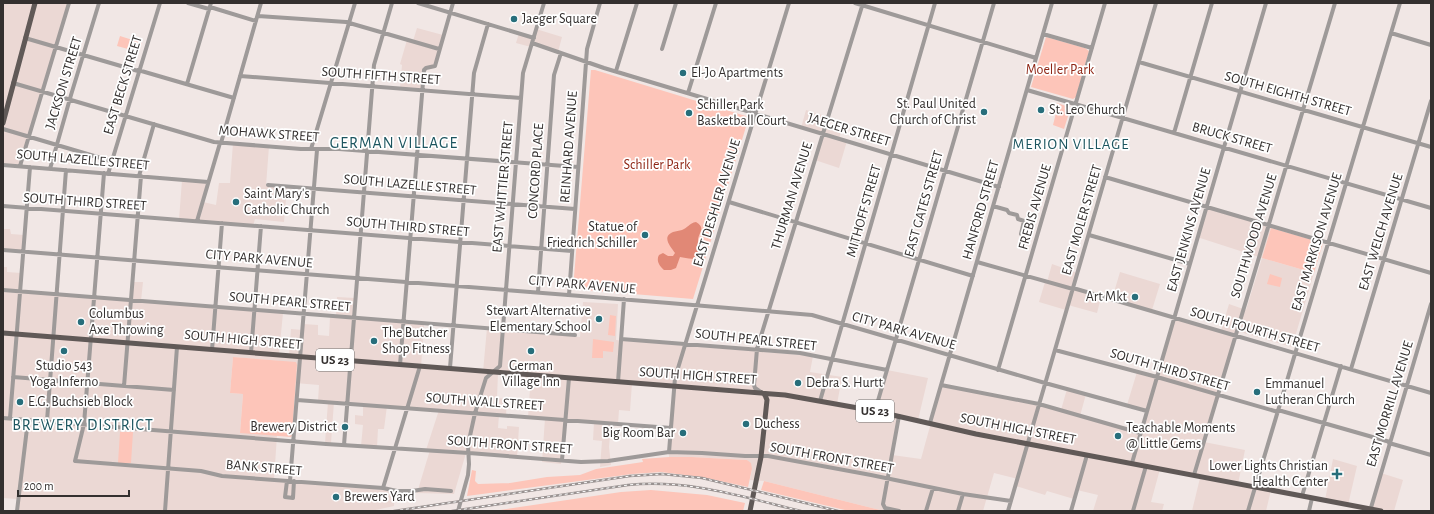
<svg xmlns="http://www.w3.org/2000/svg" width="1434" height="514" font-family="'Alegreya Sans',sans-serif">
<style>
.built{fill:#ebd8d4}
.green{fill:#fdc5b9}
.water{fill:#e18876}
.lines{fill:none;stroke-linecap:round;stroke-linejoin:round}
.minor{stroke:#9e9a99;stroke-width:4}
.major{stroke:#605957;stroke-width:5}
.rail-casing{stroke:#999291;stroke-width:2.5}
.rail{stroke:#fff;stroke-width:1;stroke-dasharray:3;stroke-linecap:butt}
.poi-dot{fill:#276e7b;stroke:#fff;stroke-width:1.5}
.labels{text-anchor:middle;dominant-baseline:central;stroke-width:3.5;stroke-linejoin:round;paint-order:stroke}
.shield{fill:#fff;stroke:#716e6d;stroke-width:1}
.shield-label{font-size:13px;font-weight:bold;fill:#34302f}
.poi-label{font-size:14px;fill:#34302f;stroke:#fff;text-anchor:start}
.park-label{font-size:14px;fill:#8f2615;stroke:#fff}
.street-label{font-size:14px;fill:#34302f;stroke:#fff}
.neighbourhood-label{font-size:15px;letter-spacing:1px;fill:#1c555f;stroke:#fff}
.quarter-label{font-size:16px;letter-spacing:1px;fill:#1c555f;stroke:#fff}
</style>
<rect width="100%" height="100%" fill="#f1e7e5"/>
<path class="built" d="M3,3h65l-48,164 -17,-2z
M417,28l26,7 -9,30 -10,4 -2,20 -22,-1 2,-23 -2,-1 7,-24 6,1z
M536,29l26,8 -4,15 -26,-9 -1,4 -15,-4 3,-10 15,5z
M806,110l22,7 -3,10 16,5 -2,7 8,2 -8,27 -24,-8 8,-25 -22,-7z
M233,143l36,3 -3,40 21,2 -3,34 -29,-3 -2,7 -74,-6 3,-40 26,1 -5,21 13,3 3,-22h11z
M1206,207l62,18 3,3 -9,30 52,15 -22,74 -52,-15 -4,3 -32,107 41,8 -7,34 33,6 -5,21h-74l8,-33 -40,-9 -9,33 13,2 -2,7h-69l5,-16 -21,-5 -3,9 -27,-8 -2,4 -29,-9 2,-7 -24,-6 -11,38h-99l-120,-30 -14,-1 2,-11 -5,-9 -55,-3h-23l4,-70 -41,-4 -2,28 -11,-1 -1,14 -7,-1 -2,24 2,18 -11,2 2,-26 -9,-1 1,-18 -29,-2 -4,44 -19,-2 3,-44 -17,-1 3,-42 -33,-2 -1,25 10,1 -1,16h-7l-1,13 9,1v-3l12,1 -2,30 -51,-4 -12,41 -37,-1 13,-43h-4l13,-40 -52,-4 -3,23h-6l-1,18 -16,-1 2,-21 -8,-1v-9l8,1v-11l-29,-3 -3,41h-6l3,-41 -10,-1 1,-16 -24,-2 2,-18 -17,-4 -47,-4 -3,36 13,1 -3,38 37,3 -3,45 121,11 -1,15 -23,5h-355l1,-12 -14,-1v-231h4v5l14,1 -2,18 111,10 2,-19h11l-2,19 142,12 -4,41 10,1 2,-26 12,1v-6l15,1v10l11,1 1,-19h6l1,-20 18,1 -1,20 70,6 -3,43 62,5 4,-44 93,9 3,-35 35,2 -2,36 197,16 -3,16 32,5 -5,27 38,7 12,-41 41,8 -10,42 -19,-3 -7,38 29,4 20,-73 120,24 6,-21 19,5 -6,22 61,16 6,-21 -20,-6 10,-33 19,5 18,-58 47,12 8,-27 17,6 16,-52 -65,-21z
M3,229h7l1,5 13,1 -1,17 -20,-2z
M1052,264l25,9 -5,15 29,9 -4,16 -29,-8 -2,5 -27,-8 6,-20h2z
M1120,272l40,12 -8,26 -40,-11z
M1333,459l24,7 -9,39 -23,-5z
M1381,473l22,7 -9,31h-14l-9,-2z"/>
<path class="green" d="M120,36l22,7 -3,9 -22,-6z
M1046,37l39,11 4,3 -13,46 -3,2 -42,-12z
M591,70h4l154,47 -56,182 -120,-10z
M1057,103l12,4 -2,5 2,1 -5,16 -11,-4 3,-12 -1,-4z
M1271,228l52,15 -9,30 -52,-15z
M1270,274l12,4 -2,9 -13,-3z
M610,315l6,1 -1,20 -7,-1z
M593,339l21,3 -1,10 -10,-1v7h-11z
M233,357l63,5 1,3 -5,70 -1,2 -51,-4 3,-39 -13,-1z
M120,432h13l-2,31h-13z
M669,457h23l55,3 4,3 1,6 -4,18 -46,-10 -41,-5 -29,2 -165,22 5,-26 4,1 -1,10 3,3 32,-1 37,-6 33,-2 16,-6 47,-7 -1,-3z
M764,481l120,30h-35l-88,-21z
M651,490l56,5 38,8 -2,8h-250l128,-19z"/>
<path class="water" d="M696,222c10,6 3,10 2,17 0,4 2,6 2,10 0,14 -12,9 -20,8l-4,11 -5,2h-7c-5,-4 -8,-10 -5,-15l4,-2 5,3h5l2,-3c-4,-6 -14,-16 -2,-21 3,-1 6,-1 9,-2 6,-2 7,-7 14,-8z"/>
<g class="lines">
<path class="minor" d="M188,3l21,6
M418,3l116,35
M855,3l181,55
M210,7l46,14
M258,16l88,6 93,27
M1391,33l40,12
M1043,34l49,14
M25,38l113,33
M532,43l72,25 395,119
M662,49l14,-46
M1139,62l292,85
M138,70l96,28
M616,71l21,-68
M240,76l281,22
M13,83l201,59 87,7h38l239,18
M187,84l24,-81
M1027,90l404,118
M688,93l28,-90
M3,129l108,32
M1174,133l38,-130
M221,143l40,-140
M311,149l44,-146
M3,165l205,17
M20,166l49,-163
M50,169l21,-74 28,-92
M104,173l-20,251 -9,37 126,10 21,5 161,12 14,3h15l13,-2 26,2
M108,174l52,-171
M139,176l15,-52
M1105,177l326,96
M268,185l307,24
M729,202l244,74
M3,206l569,45
M993,206l14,4 2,3 8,2 1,4 6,2 -3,13
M197,221l23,-78
M1089,235l101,29
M3,250l666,53 143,12 233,68 102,28
M977,262l96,27
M1073,288l358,105
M3,290l572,45
M538,292l16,-217 7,-22
M569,295l18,-246 13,-46
M621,339l179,14 87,17
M212,350l10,-127
M1055,350l102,27 121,35
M251,353l10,-127
M400,365l24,-295 2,-2 9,-2 18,-63
M450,368l24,-295 14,-49
M1351,369l80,-268
M998,370l107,-367
M13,377l161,13
M618,382l6,-83
M941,385l98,19 101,29
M124,386l17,-210
M762,393l-7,-5 -1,-3 3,-36 106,-346
M297,400l374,28
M820,401l115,-398
M1278,410l112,32
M875,411l119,-408
M899,416l-16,88 2,4 14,3
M3,418l323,26 143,9 112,9 27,-1 61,-9 33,1 43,3h23l103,19 92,19 48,7
M10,418l20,-251
M47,421l19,-251
M930,423l122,-420
M1389,443l42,12
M344,445l30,-380 18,-62
M669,452l6,-74 114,-375
M562,460l7,-82
M1132,463l134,-460
M1194,475l141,-472
M287,481l-2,16 8,1 1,-17
M290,481l27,-331
M383,488l37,-122
M1302,496l39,-130
M17,511l11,-91
M165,511l12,-164
M458,511l10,-36 1,-11 -1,-19 7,-32 11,-35 14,-12 23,-293 21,-70
M926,511l7,-23
M958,511l5,-17
M1008,511l148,-508
M1071,511l16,-56
M1133,511l13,-45
M1248,511l152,-508
M1309,511l3,-13
M1370,511l61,-207"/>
<path class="major" d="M3,123l32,-120
M3,333l782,62 90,16 101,23 405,77
M750,511l11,-54 6,-57 -2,-5 -3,-2"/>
<g class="rail-casing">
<path id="rail" d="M394,511l236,-35 32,-2 40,4 136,33
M452,511l176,-26c61,-6 115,12 173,26"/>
</g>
<use href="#rail" class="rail"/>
</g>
<g class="poi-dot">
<circle cx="514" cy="19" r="4"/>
<circle cx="683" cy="73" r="4"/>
<circle cx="1041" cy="110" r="4"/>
<circle cx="984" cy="112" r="4"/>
<circle cx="689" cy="113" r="4"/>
<circle cx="236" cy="202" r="4"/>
<circle cx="645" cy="235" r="4"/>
<circle cx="1135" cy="297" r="4"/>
<circle cx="599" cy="319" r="4"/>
<circle cx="81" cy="322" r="4"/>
<circle cx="374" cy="341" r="4"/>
<circle cx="64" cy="351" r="4"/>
<circle cx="531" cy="351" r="4"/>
<circle cx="798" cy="383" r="4"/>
<circle cx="1257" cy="392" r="4"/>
<circle cx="20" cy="402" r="4"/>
<circle cx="746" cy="424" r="4"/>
<circle cx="345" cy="427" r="4"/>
<circle cx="683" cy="433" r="4"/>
<circle cx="1118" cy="436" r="4"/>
<path d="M1335 468h4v4h4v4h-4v4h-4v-4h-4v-4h4z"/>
<circle cx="336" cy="497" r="4"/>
</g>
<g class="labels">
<g class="shield">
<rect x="316" y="349" width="38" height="22" rx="3"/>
<rect x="856" y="400" width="38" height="22" rx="3"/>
</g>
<g class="shield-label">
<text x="335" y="360">US 23</text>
<text x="875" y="411">US 23</text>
</g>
<g class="poi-label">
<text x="522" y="19">Jaeger Square</text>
<text x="691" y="73">El-Jo Apartments</text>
<text x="976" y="104" text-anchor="end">St. Paul United<tspan x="976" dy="16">Church of Christ</tspan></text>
<text x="697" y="105">Schiller Park<tspan x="697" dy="16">Basketball Court</tspan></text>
<text x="1049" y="110">St. Leo Church</text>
<text x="244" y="194">Saint Mary's<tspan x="244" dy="16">Catholic Church</tspan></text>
<text x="637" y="227" text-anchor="end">Statue of<tspan x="637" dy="16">Friedrich Schiller</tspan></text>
<text x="1127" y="297" text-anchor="end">Art Mkt</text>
<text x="591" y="311" text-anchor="end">Stewart Alternative<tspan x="591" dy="16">Elementary School</tspan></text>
<text x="89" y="314">Columbus<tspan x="89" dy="16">Axe Throwing</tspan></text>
<text x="382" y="333">The Butcher<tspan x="382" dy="16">Shop Fitness</tspan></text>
<text x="64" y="366" text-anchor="middle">Studio 543<tspan x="64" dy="16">Yoga Inferno</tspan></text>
<text x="531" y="366" text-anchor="middle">German<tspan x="531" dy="16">Village Inn</tspan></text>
<text x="806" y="383">Debra S. Hurtt</text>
<text x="1265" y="384">Emmanuel<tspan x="1265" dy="16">Lutheran Church</tspan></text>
<text x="28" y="402">E.G. Buchsieb Block</text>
<text x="754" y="424">Duchess</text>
<text x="337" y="427" text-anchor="end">Brewery District</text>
<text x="1126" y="428">Teachable Moments<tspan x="1126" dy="16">@ Little Gems</tspan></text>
<text x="675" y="433" text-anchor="end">Big Room Bar</text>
<text x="1328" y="466" text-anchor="end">Lower Lights Christian<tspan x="1328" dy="16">Health Center</tspan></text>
<text x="344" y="497">Brewers Yard</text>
</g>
<g class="park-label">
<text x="1060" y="70">Moeller Park</text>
<text x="657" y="165">Schiller Park</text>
</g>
<g class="street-label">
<text transform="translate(381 76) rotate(4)">SOUTH FIFTH STREET</text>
<text transform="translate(64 83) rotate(-73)">JACKSON STREET</text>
<text transform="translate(123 85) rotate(-73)">EAST BECK STREET</text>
<text transform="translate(1288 94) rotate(16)">SOUTH EIGHTH STREET</text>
<text transform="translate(849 130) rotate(17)">JAEGER STREET</text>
<text transform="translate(269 134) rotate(4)">MOHAWK STREET</text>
<text transform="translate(1232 138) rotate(16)">BRUCK STREET</text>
<text transform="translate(569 147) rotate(-86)">REINHARD AVENUE</text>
<text transform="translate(83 160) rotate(5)">SOUTH LAZELLE STREET</text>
<text transform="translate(536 171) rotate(-86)">CONCORD PLACE</text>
<text transform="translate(410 185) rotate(5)">SOUTH LAZELLE STREET</text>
<text transform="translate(503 187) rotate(-85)">EAST WHITTIER STREET</text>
<text transform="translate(792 196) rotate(-73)">THURMAN AVENUE</text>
<text transform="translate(85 202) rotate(4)">SOUTH THIRD STREET</text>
<text transform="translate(717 203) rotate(-73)">EAST DESHLER AVENUE</text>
<text transform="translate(924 204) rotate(-74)">EAST GATES STREET</text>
<text transform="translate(1035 207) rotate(-74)">FREBIS AVENUE</text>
<text transform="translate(981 210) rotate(-74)">HANFORD STREET</text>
<text transform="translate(864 211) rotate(-74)">MITHOFF STREET</text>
<text transform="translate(1082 220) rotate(-74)">EAST MOLER STREET</text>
<text transform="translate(408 227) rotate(5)">SOUTH THIRD STREET</text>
<text transform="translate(1189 230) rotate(-74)">EAST JENKINS AVENUE</text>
<text transform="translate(1381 232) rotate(-73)">EAST WELCH AVENUE</text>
<text transform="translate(1254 236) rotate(-73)">SOUTHWOOD AVENUE</text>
<text transform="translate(1317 242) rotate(-73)">EAST MARKISON AVENUE</text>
<text transform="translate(259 259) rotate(5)">CITY PARK AVENUE</text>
<text transform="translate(582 285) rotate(5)">CITY PARK AVENUE</text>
<text transform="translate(290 302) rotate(5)">SOUTH PEARL STREET</text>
<text transform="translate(1255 330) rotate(16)">SOUTH FOURTH STREET</text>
<text transform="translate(904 331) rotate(16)">CITY PARK AVENUE</text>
<text transform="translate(243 340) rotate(5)">SOUTH HIGH STREET</text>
<text transform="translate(756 340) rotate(6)">SOUTH PEARL STREET</text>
<text transform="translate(1170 370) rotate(16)">SOUTH THIRD STREET</text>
<text transform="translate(698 376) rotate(4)">SOUTH HIGH STREET</text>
<text transform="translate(485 402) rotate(4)">SOUTH WALL STREET</text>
<text transform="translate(1390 404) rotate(-73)">EAST MORRILL AVENUE</text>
<text transform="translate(1018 429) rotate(11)">SOUTH HIGH STREET</text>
<text transform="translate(510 445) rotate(4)">SOUTH FRONT STREET</text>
<text transform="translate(832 458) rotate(10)">SOUTH FRONT STREET</text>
<text transform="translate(264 468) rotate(5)">BANK STREET</text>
</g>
<g class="neighbourhood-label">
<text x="1071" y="144">MERION VILLAGE</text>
</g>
<g class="quarter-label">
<text x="394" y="143">GERMAN VILLAGE</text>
<text x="83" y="425">BREWERY DISTRICT</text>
</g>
</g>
<rect width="1434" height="514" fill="none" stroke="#34302f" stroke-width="8"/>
<path d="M18 490v6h111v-6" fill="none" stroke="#34302f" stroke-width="2"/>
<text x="24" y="490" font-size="12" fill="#34302f" stroke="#ffffff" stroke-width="3" paint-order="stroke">200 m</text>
</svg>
